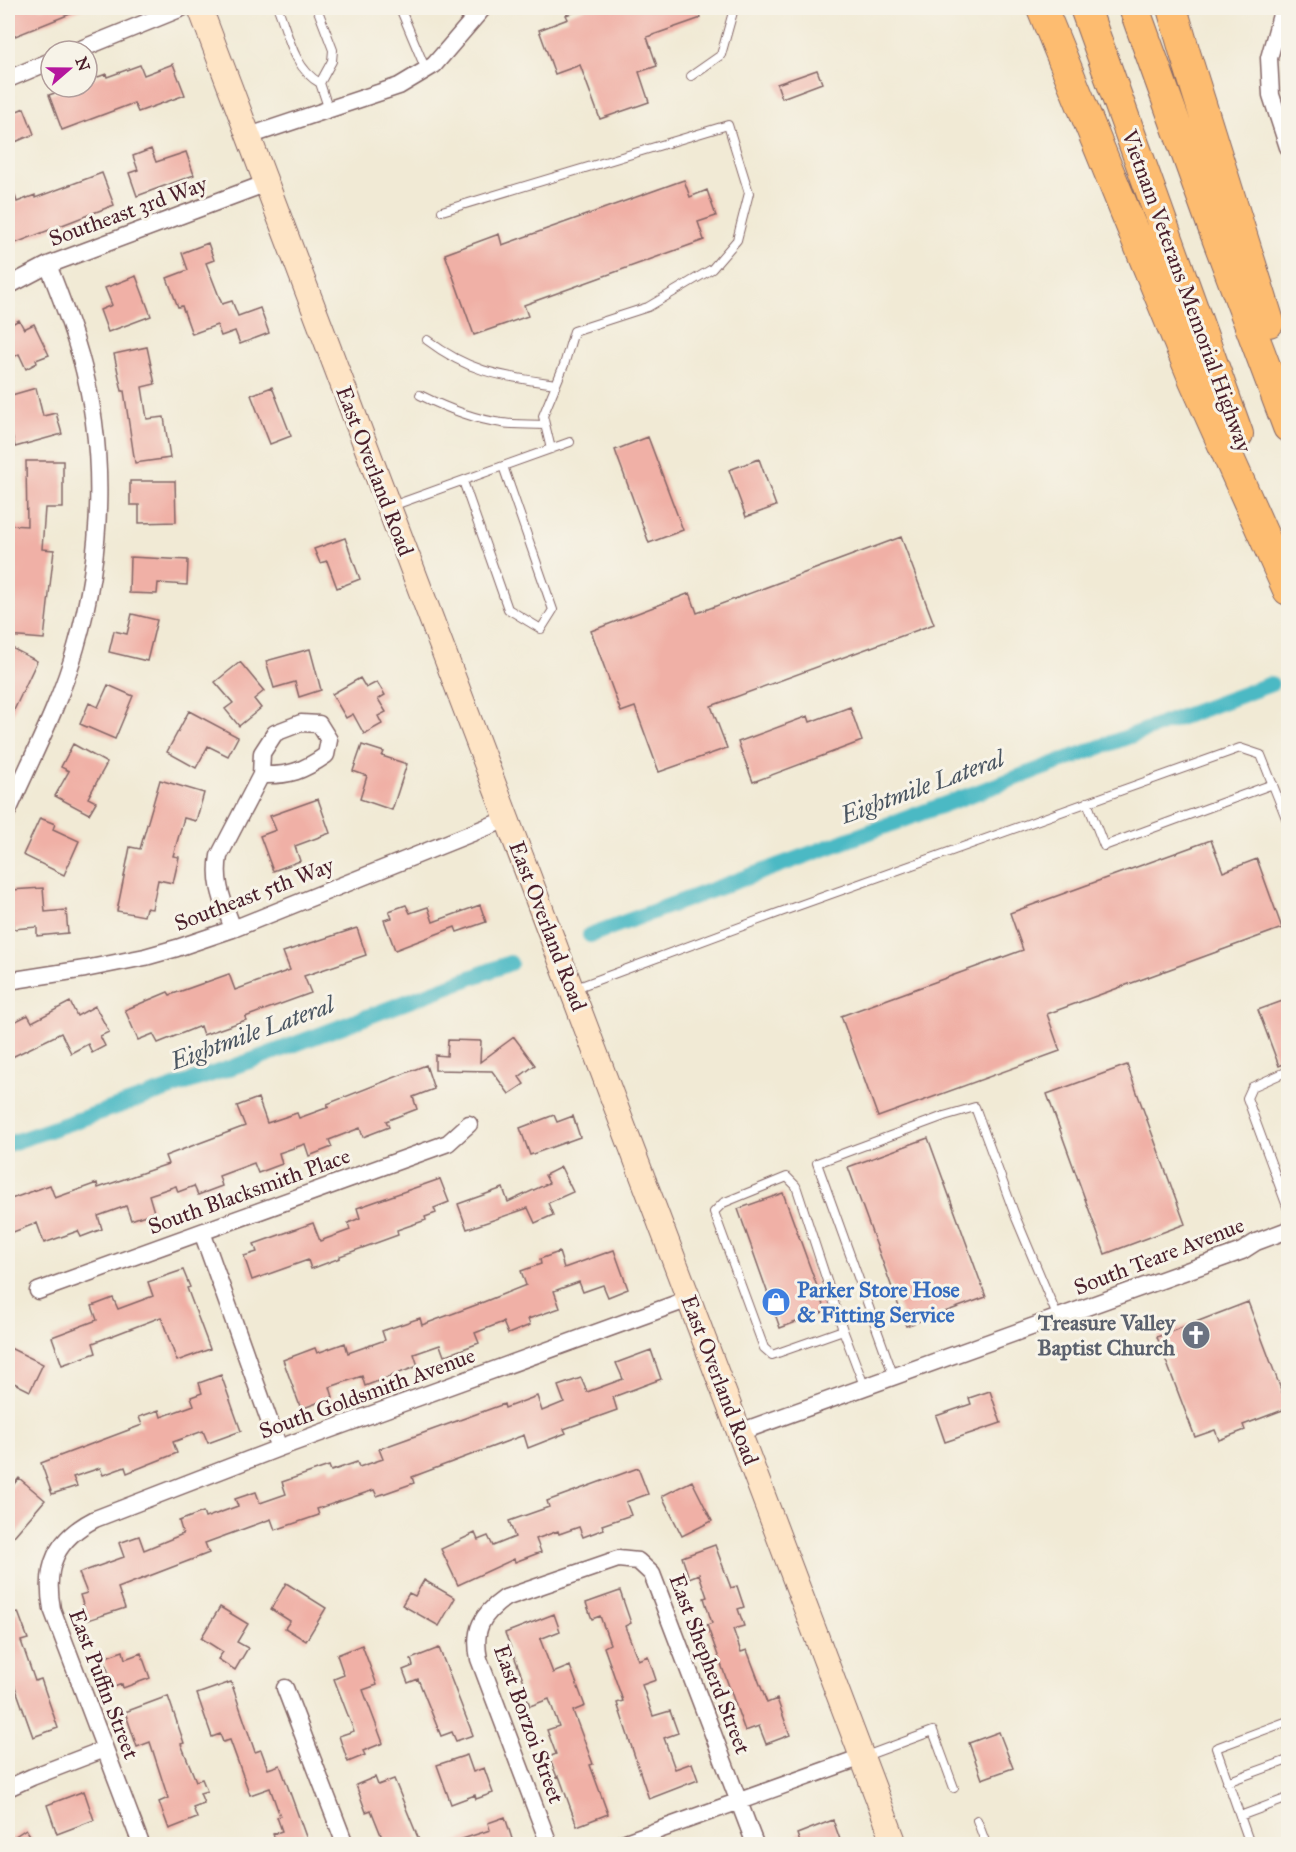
<svg xmlns="http://www.w3.org/2000/svg" width="1296" height="1852" font-family="'IM FELL Great Primer',serif">
<style>
.lines{fill:none;stroke-linecap:round;stroke-linejoin:round}
.canal{stroke:#4bb9c4;stroke-width:16}
.building{fill:#f0b0a6}
.lane-casing{stroke:#846666;stroke-width:10}
.street-casing{stroke:#846666;stroke-width:19}
.secondary-casing{stroke:#846666;stroke-width:26}
.highway-casing{stroke:#846666;stroke-width:32}
.lane{stroke:#fff;stroke-width:8}
.street{stroke:#fff;stroke-width:16}
.secondary{stroke:#fee4c5;stroke-width:24}
.highway{stroke:#fdbc6f;stroke-width:30}
.labels{text-anchor:middle;dominant-baseline:central;stroke-width:6;stroke-linejoin:round;paint-order:stroke}
.street-label{font-size:22px;fill:#4a1f2b;stroke:#f7f3e8}
.shop-label{font-size:22px;font-weight:bold;fill:#366cbe;stroke:#f7f3e8;text-anchor:start}
.worship-label{font-size:22px;font-weight:bold;fill:#5b616d;stroke:#f7f3e8;text-anchor:end}
.water-label{font-size:24px;font-style:italic;fill:#4a5561;stroke:#f7f3e8}
</style>
<rect width="100%" height="100%" fill="#f7f3e8"/>
<filter id="ink" filterUnits="userSpaceOnUse"><feTurbulence type="fractalNoise" baseFrequency=".0167" numOctaves="2"/><feDisplacementMap in="SourceGraphic" scale="12" xChannelSelector="R" yChannelSelector="G"/><feConvolveMatrix kernelMatrix="1 2 1 2 8 2 1 2 1" color-interpolation-filters="sRGB"/></filter>
<filter id="wash" filterUnits="userSpaceOnUse"><feTurbulence type="fractalNoise" baseFrequency=".008" numOctaves="4" result="noise"/><feDisplacementMap in="SourceGraphic" scale="24" xChannelSelector="R" yChannelSelector="G"/><feGaussianBlur stdDeviation="1.35" result="paint"/><feColorMatrix in="noise" values="0 0 0 0 0 0 0 0 0 0 0 0 0 0 0 0 0 1.4 0 .05"/><feComposite in="paint" operator="in"/></filter>
<g filter="url(#wash)">
<rect width="100%" height="100%" fill="#f1ead5"/>
<g class="lines">
<path class="canal" d="M590,935l681,-251
M8,1144l242,-83 260,-98"/>
</g>
<g id="blocks">
<path class="building" d="M8,8h77l-77,31z
M586,8h111l4,10 -54,19 10,29 -18,6 10,30 -49,17 -20,-54 -25,9 -16,-44 29,-11 -2,-4z
M173,64l12,31 -47,17 -4,-9 -72,27 -13,-35 23,-8h15v-6l19,-7 1,3 33,-12 4,10z
M817,70l5,13 -40,15 -5,-14z
M24,108l10,26 -26,11v-30z
M151,149l5,13 30,-10 8,23 -57,21 -8,-23 9,-3 -5,-14z
M102,173l12,32 -106,41v-66h2l7,22 18,-7v3z
M684,180l6,17 17,-7 9,26 -18,6 6,18 -180,65 4,11 -54,19 -29,-81 54,-20 3,11z
M208,243l6,17 -8,3 16,41 10,-3 6,15 22,-8 9,25 -29,11 -5,-13 -14,5 -4,-11 -25,9 -10,-28 -4,1 -11,-29 21,-8 -6,-17z
M136,276l15,40 -43,16 -8,-22 12,-5 -7,-17z
M19,320l5,9 10,-5 15,31 -13,5 1,3 -11,6 -7,-15 -11,6v-34z
M147,347l8,37 -13,3 5,32 17,-2 6,41 -35,5 -11,-72h-2l-8,-37z
M272,387l19,49 -21,8 -19,-49z
M36,388l7,28 13,-3 6,21 -47,13 -7,-30v-21z
M648,437l35,93 -34,13 -34,-93z
M759,459l17,47 -30,11 -17,-47z
M26,461h37v47h-18l-3,41 12,1 -10,89 -36,-3 1,-111 18,1z
M130,481h45l1,41 -37,1v-18h-9z
M901,537l33,87 -223,82 16,42 -68,24 -24,-65 -14,5 -30,-81 99,-38 7,20z
M345,538l15,41 -23,9 -10,-27 -7,2 -6,-14z
M130,557l58,3 -1,25 -29,-2 -1,11 -28,-1z
M132,614l25,6 -10,41 -38,-9 5,-21 13,3z
M8,646l29,15 -29,62z
M310,649l11,41 -22,7 -4,-15 -21,6 -8,-27z
M240,662l24,29 -10,8 7,9 -22,18 -14,-17 8,-6 -18,-21z
M360,678l6,10 11,-6 8,13 -7,4 8,13 -8,4 4,8 -18,10 -11,-20 -7,4 -14,-24z
M108,685l25,11 -18,43 -35,-15 9,-21 9,4z
M850,707l12,34 -109,41 -15,-40 70,-26 2,6z
M189,711l49,26 -10,19 -20,-10 -12,22 -29,-16z
M73,744l34,19 -19,35 8,4 -7,12 -34,-18 14,-25 -8,-4z
M362,745l22,7 -2,4 25,8 -15,46 -32,-11 7,-23 -14,-5z
M160,780l44,13 -8,28 -12,-3 -11,38 6,1 -6,26 -15,-3 -6,29 -6,-1 -2,8 -27,-5 13,-64 10,2z
M318,799l12,34 -35,13 5,15 -27,10 -13,-35 16,-6 -6,-14z
M40,818l15,6 -2,5 26,12 -15,34 -41,-20z
M1211,840l12,32 34,-13 25,69 -235,86 13,37 -182,66 -37,-101 182,-66 -13,-37z
M43,888l2,24 21,-2 2,23 -31,3v-9l-24,2 -3,-39z
M406,905l4,8 18,-6 5,15 47,-17 6,17 -29,10 -2,-5 -60,23 -11,-30 8,-2 -3,-7z
M357,928l9,27 -62,21 7,17 -66,24 1,3 -43,15 -3,-9 -42,17 -5,-9 -15,6 -13,-30 43,-18 2,3 59,-21 6,16 55,-20 -7,-18z
M1288,999v63l-9,4 -21,-56z
M70,1002l7,14 18,-10 14,26 -9,4 5,10 -13,7 -4,-9 -17,9 -10,-20 -53,26v-34l20,-10 4,7z
M514,1037l21,28 -16,12 5,7 -15,10 -17,-23 -57,-1v-15l12,1 1,-16 33,1 -1,21z
M426,1065l8,24 -21,8 4,12 -31,12 3,6 -26,10 -3,-9 -31,12 3,7 -23,9 -4,-12 -26,9 3,11 -24,9 -4,-10 -35,13 3,10 -24,9 -4,-9 -16,6 -2,-6 -27,9 5,17 -23,8 -5,-14 -28,10 4,13 -21,8 -3,-6 -34,12 -7,-20 -29,11v-34l42,-15 5,13 42,-15 1,5 70,-24 -3,-8 80,-30 -8,-20 21,-8 9,25 30,-10 2,5 30,-11 -2,-3z
M1127,1065l58,159 -80,30 -58,-160z
M554,1115l3,7 16,-6 7,21 -50,18 -10,-27z
M928,1138l58,159 -80,29 -58,-159z
M561,1167l12,25 -25,11 5,12 -18,8 -7,-15 -61,21 -9,-25 45,-16 5,14 41,-19 -4,-8z
M440,1179l9,23 -15,6 2,5 -11,4 1,3 -29,10 1,5 -58,21v2l-29,11 -3,-9 -56,20 -8,-24 13,-4 -3,-8 59,-21 7,18 30,-11 -2,-7 12,-5 -3,-10z
M783,1193l43,118 -46,17 -42,-119z
M614,1250l14,39 -20,8 -5,-12 -20,7 -4,-10 -25,9 6,17 -32,11 2,6 -22,9 -5,-12 -28,11 4,10 -35,13 -4,-11 -26,9 4,12 -53,20 -3,-10 -32,11 3,10 -32,12 -18,-49 32,-12 2,5 28,-10 3,10 37,-13 -3,-9 38,-13 2,7 54,-20 50,-20 -5,-14 20,-7 -1,-5 19,-7 5,16z
M183,1270l7,17 -3,1 23,61 -33,12 -16,-44 -68,26 3,10 -34,12 -10,-28 45,-17 -5,-14 21,-8 5,11 35,-13 -5,-14z
M1248,1302l40,106 -45,17 2,5 -26,10 -4,-10 -20,7 -38,-100z
M8,1347l35,17 -13,27 -22,-11z
M651,1350l10,29 -48,18 4,13 -53,19 2,4 -38,15 -4,-13 -112,42 2,6 -37,13 -3,-6 -57,19 2,6 -44,15 -4,-11 -66,24 4,10 -91,35 7,20 -37,12 -8,-25 7,-2 -8,-20 45,-16 -5,-14 20,-7 5,14 39,-16 -4,-13 24,-9 2,6 33,-12 -3,-7 21,-7 4,11 26,-9 -4,-12 47,-16 2,5 26,-9 2,5 24,-8 -4,-10 125,-45 1,4 32,-12 5,15 22,-9 -6,-16 23,-8 6,14 36,-13 -7,-16z
M221,1375l20,56 -33,12 -5,-12 -30,11 4,11 -50,20 -2,-6 -22,8 -3,-7 -27,9 4,9 -25,8 -11,-31 101,-38 -3,-8 20,-7 2,7 33,-12 -3,-8 11,-4 -3,-10z
M990,1391l11,32 -56,19 -9,-26 35,-12 -2,-6z
M638,1468l10,26 -22,8 5,13 -29,10 2,4 -21,8 -4,-10 -20,7 -1,-3 -22,8 5,13 -26,10 -1,-3 -56,26 -17,-36 34,-16 3,7 10,-4 5,10 22,-9 -6,-16 40,-14 -2,-6z
M19,1478l26,22 -37,43v-52z
M692,1481l20,40 -30,15 -20,-40z
M715,1545l16,43 6,-2 7,21 -6,2 6,17 -11,3 8,23 6,-2 20,53 10,-4 13,36 -24,9 -7,-18 -14,5 -38,-106 5,-2 -8,-25 3,-1 -8,-23 -10,4 -7,-21z
M424,1580l31,18 -16,28 -37,-21 7,-12 6,3z
M286,1583l40,25 -20,33 -21,-13 5,-7 -19,-12z
M620,1591l11,32 -6,3 13,34 10,-4 8,24 -14,5 11,31 17,-5 8,22 -14,5 11,31 17,-6 6,17 -49,19 -32,-96 6,-2 -19,-54 6,-3 -10,-28 -8,3 -6,-16z
M220,1607l28,17 -11,18 11,6 -13,22 -17,-11 5,-7 -22,-14z
M18,1612l10,27 -7,2 14,40 6,-2 17,49 -25,9 -25,-70v-51z
M554,1614l6,17 -20,8 13,34 17,-7 15,40 -12,5 20,53 -3,1 18,49 -31,12 -18,-50 -2,1 -8,-20 7,-3 -9,-24 12,-4 -10,-27 -19,7 -8,-21 3,-1 -20,-51z
M362,1645l15,40 -14,5 20,53 -20,8 2,4 -17,7 -9,-26 15,-5 -20,-52 10,-4 -7,-20z
M439,1648l34,87 -17,6 -4,-9 -11,4 -23,-57 -10,4 -5,-13 10,-4 -2,-7z
M123,1651l2,8 16,-6 9,25 -27,10 -1,-4 -8,3 -11,-29z
M231,1682l24,70 6,-2 7,19 12,-4 29,80h-32l-4,-11 9,-3 -5,-14 3,-1 -10,-28 -20,7 -20,-55 -7,2 -3,-8 -8,3 -15,-43z
M168,1696l16,47 -3,1 15,37 6,-2 5,12 -7,2 4,10 -11,4 4,11 -28,11 -10,-27 9,-4 -18,-56 -13,5 -12,-35z
M999,1732l14,36 -31,11 -13,-36z
M467,1755l6,17 11,-4 9,25 -17,6 -1,-4 -24,9 -14,-39z
M375,1777l3,8 16,-6 27,66h-36l-14,-35 -5,2 -10,-27z
M84,1791l10,29 -37,14 -10,-29z
M505,1817l9,28h-61v-3l37,-12 -2,-7z
M833,1820l9,25h-41l-4,-11z
M26,1829l10,16h-28v-4z"/>
</g>
</g>
<g filter="url(#ink)">
<use href="#blocks" fill-opacity="0" stroke="#846666" stroke-width="1.5"/>
<g class="lines">
<g class="lane-casing">
<path id="lane" d="M278,8c10,26 16,61 42,75
M317,8l16,42 -1,11 -12,22 9,27
M400,8l26,62
M691,76l30,-21 12,-43 -2,-4
M442,211l286,-86 21,68 -12,47 -25,29 -64,38 -74,24 -10,34 -21,51 8,33
M427,340c45,34 75,36 129,44
M420,395c26,13 53,24 82,28 14,2 29,1 43,2
M463,481l45,128 33,20 12,-19 -50,-144
M392,506l178,-64
M1087,802l17,44 169,-62
M573,989l202,-75 465,-166 21,7 27,68
M1288,1071l-36,16 -5,11 41,111
M1279,1183l9,-4
M843,1330l-71,25 -8,-7 -50,-136 9,-9 64,-26 9,9 47,144 22,58
M894,1377l-77,-214 127,-47 31,-9 41,111 42,100
M863,1757l70,-26 21,57
M1227,1782l61,-22
M1240,1816l48,-18
M977,1820l9,24
M1250,1844l-34,-96 72,-27"/>
</g>
<g class="street-casing">
<path id="street" d="M1283,8l-14,50 2,37 17,52
M76,51l106,-43
M8,79l43,-18
M249,136l150,-50 35,-21 49,-57
M8,286l40,-21 219,-82
M8,811c24,-54 52,-107 68,-164 27,-93 31,-198 4,-292 -9,-31 -20,-60 -32,-90
M233,929c-9,-26 -19,-45 -14,-73l42,-81c29,1 42,-4 65,-20l3,-15 -10,-16 -18,-1 -26,10 -13,20 -1,22
M8,981l77,-12 60,-12 32,-9 56,-19 274,-110
M202,1232l77,216
M38,1291l410,-148 21,-19
M740,1432l502,-181 14,-9 32,-12
M285,1688l60,156
M8,1788l24,-11 73,-28
M141,1844l-89,-235c-8,-43 4,-70 43,-90l184,-71 410,-149
M549,1844l-70,-185c-6,-29 2,-44 26,-61l113,-39 20,2 14,13 103,270
M620,1844l242,-87"/>
</g>
<g class="secondary-casing">
<path id="secondary" d="M200,8l695,1836"/>
</g>
<g class="highway-casing">
<path id="highway" d="M1042,8l152,372 94,210
M1085,8l153,426
M1134,8l77,214 77,205
M1172,8l13,45 84,269"/>
</g>
<use href="#lane" class="lane"/>
<use href="#street" class="street"/>
<use href="#secondary" class="secondary"/>
<use href="#highway" class="highway"/>
</g>
</g>
<defs>
<g id="shop-disc" transform="scale(1.5)"><circle r="9.5" fill="#3f7fe0" stroke="#f7f3e8"/><path d="M-5-2.5h2.3a2.7 3.5 0 0 1 5.4 0H5L5.5 6h-11ZM-1.5-2.5h3a1.5 2.3 0 0 0-3 0Z" fill="#fff"/></g>
<g id="church-disc" transform="scale(1.5)"><circle r="9.5" fill="#6b7280" stroke="#f7f3e8"/><path d="M-1.2-6h2.4v3.5h3.3v2.4h-3.3V6h-2.4V-.1h-3.3v-2.4h3.3Z" fill="#fff"/></g>
</defs>
<g fill-rule="evenodd">
<use href="#shop-disc" x="776" y="1302"/>
<use href="#church-disc" x="1196" y="1335"/>
</g>
<g class="labels">
<g class="street-label">
<text transform="translate(128 211) rotate(-20)">Southeast 3rd Way</text>
<text transform="translate(1187 291) rotate(70)">Vietnam Veterans Memorial Highway</text>
<text transform="translate(375 471) rotate(69)">East Overland Road</text>
<text transform="translate(254 894) rotate(-21)">Southeast 5th Way</text>
<text transform="translate(548 926) rotate(69)">East Overland Road</text>
<text transform="translate(249 1191) rotate(-20)">South Blacksmith Place</text>
<text transform="translate(1159 1256) rotate(-21)">South Teare Avenue</text>
<text transform="translate(720 1380) rotate(69)">East Overland Road</text>
<text transform="translate(367 1393) rotate(-20)">South Goldsmith Avenue</text>
<text transform="translate(710 1664) rotate(69)">East Shepherd Street</text>
<text transform="translate(104 1684) rotate(69)">East Puffin Street</text>
<text transform="translate(529 1724) rotate(70)">East Borzoi Street</text>
</g>
<g class="shop-label">
<text x="797" y="1289">Parker Store Hose<tspan x="797" dy="25">&amp; Fitting Service</tspan></text>
</g>
<g class="worship-label">
<text x="1175" y="1322">Treasure Valley<tspan x="1175" dy="25">Baptist Church</tspan></text>
</g>
<g class="water-label">
<text transform="translate(922 787) rotate(-20)">Eightmile Lateral</text>
<text transform="translate(252 1033) rotate(-20)">Eightmile Lateral</text>
</g>
</g>
<rect width="1296" height="1852" fill="none" stroke="#f7f3e8" stroke-width="30"/>
<g transform="translate(69 69) rotate(70)"><circle r="28" fill="#f7f3e8" stroke="#b29e9c" stroke-width="1.5"/>
<path d="M0-4.5L10 22L0 15L-10 22Z" fill="#b5179e"/>
<text y="-9" font-size="16" font-weight="bold" text-anchor="middle" fill="#4a1f2b">N</text>
</g>
</svg>
